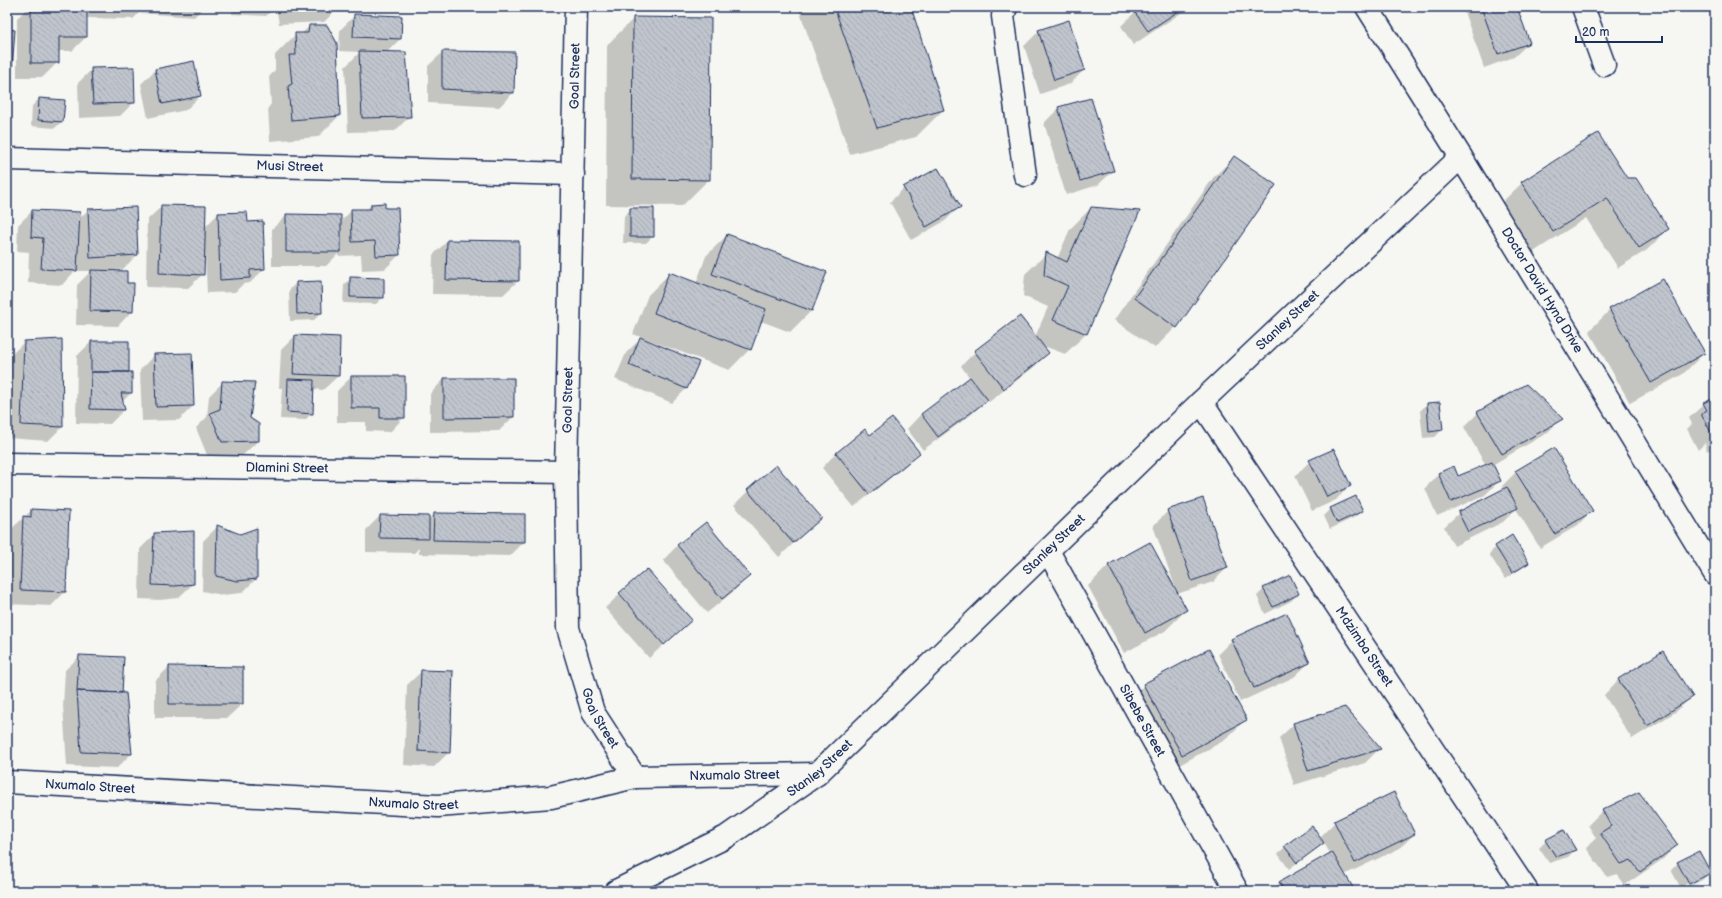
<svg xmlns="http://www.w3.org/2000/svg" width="1722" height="898" font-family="'Balsamiq Sans',sans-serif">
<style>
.shadow{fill:#0003;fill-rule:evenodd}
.building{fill:url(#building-back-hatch);stroke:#1b2f5e}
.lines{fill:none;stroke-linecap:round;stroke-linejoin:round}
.minor-casing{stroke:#1b2f5e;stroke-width:25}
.major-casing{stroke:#1b2f5e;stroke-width:25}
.minor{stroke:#f6f6f2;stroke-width:22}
.major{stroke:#f6f6f2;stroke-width:22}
.labels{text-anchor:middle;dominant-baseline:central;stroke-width:3.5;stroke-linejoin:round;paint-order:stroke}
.street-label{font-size:13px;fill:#1b2f5e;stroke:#f6f6f2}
</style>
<defs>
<pattern id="building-back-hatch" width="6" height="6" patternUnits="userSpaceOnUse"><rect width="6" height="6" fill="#c0c4cd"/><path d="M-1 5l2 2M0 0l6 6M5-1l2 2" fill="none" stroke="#a4a9b2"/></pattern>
</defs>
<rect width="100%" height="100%" fill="#f6f6f2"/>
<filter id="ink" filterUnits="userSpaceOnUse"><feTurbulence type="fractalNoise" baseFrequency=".025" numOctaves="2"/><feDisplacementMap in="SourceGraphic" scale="8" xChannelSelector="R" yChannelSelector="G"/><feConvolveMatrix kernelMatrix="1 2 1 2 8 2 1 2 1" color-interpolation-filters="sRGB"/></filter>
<g filter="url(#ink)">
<path class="shadow" d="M29,7h175l-10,10 -55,-4 -6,6 -47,-1v19l-14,14h-14v11l-15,15h-26v-59z
M232,7h44l-10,9 -34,-2z
M276,7h63l-15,15 -45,2z
M798,7h112l33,103 -27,27 -66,17z
M1143,7h47l-57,38 -12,-19 14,-14z
M1465,7h51l13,36 -15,14 -30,11 -21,-59z
M354,16l46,23 -14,14 24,63 -15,15 -47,1 -3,-65 15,-15 -21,-1 1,-21z
M634,18l75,161 -27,27 -76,-1 1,-160z
M310,26l29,90 -21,21 -48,4 -2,-33 3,-4 -2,-27 6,-7v-15l21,-21h5z
M1039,31l45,39 -14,14 -30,10 -16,-48z
M443,52l70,41 -14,14 -71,-4v-37z
M193,62l7,34 -14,14 -38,8 -7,-34 14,-14z
M92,69l42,33 -14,14 -41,2 -1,-35z
M39,99l23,22 -7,7 -24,-2 1,-20z
M1059,108l54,63 -15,14 -32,10 -22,-72z
M1234,157l41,29 -99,141 -21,21 -41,-28 99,-142z
M1626,179l42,50 -21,21 -29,18 -32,-50 -54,35 -31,-50 21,-20z
M904,188l55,19 -14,14 -34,19 -21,-38z
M371,205l28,50 -14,14 -23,1 -1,-15 -23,1v-2l-12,12h-54v-37l15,-14 53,7 12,-12h14z
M162,206l42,22 14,-14 29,9 17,46 -14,14 -7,1 -8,8 -28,1 -2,-42h-2v23l-15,14 -42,-1 1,-67z
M135,208l2,47 -14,14 -8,1 11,14 6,27 -14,15 -42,-1 1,-40 14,-14h-16l-13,14 -34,-2 1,-31 -12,-1 1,-26 14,-14 46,9 10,-10z
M1091,208l-5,126 -21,20 -24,-9 7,8 -14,14 -45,35 -2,-3 -15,15 -49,36 -16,-21 14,-15 49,-36 -9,-12 14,-14 45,-35 15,20 13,-30 -25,-11 2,-22 21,-20 11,5 13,-30z
M631,209l22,27 -7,7h-23l1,-27z
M727,235l99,37 -15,39 -21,21 -29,-11 -11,28 -21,21 -96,-36 15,-39 21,-21 27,10 10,-28z
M447,241l71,1v39l-15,14 -71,-1 1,-39z
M351,278l32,19 -7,7 -33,-1 1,-18z
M296,283l25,30 -7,7 -24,1 -1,-31z
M1610,310l94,43 -21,21 -53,29 -41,-72z
M295,336l43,40 -15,14 -10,-1 -1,24 -7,7 -25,-1 2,-31h-3l2,-38z
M640,339l47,49 -15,15 -57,-24 11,-26z
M61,340l1,87 -14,14 -40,-3 2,-82 14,-14z
M91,342h37v31l3,20 -9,9 2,8 -14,14 -34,-1 1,-67z
M154,355l39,51 -14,14 -37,1 -2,-51z
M351,377l53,40 -14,15 -24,-1v-9h-29v-31z
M444,379h69v38l-14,14 -69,1v-38z
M223,382l26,36 9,23 -15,14h-36l-11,-27 11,-11 2,-21z
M1715,399v48l-8,4 -2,-8 -7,7 -11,-21 5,-5 -3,-6 15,-14z
M1427,404l15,26 -7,7 -12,1 -3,-27z
M1478,413l83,6 -14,14 -55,32 7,16 -14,14 -48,21 -12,-28 14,-14 18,4 29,-12 -22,-39z
M865,431l5,6 48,16 -14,14 -50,40 -32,-39 14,-15z
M1333,450l17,35 -14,15 -24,11 -17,-35 15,-15z
M1516,472l76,38 -14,15 -38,23 -24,-39 -13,13 -49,24 -10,-19 15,-14 45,-23 -2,-4z
M748,491l73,27 -42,39 -45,-52z
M1331,509l31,1 -7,7 -25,12 -6,-13z
M32,510l33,82 -14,14 -44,-2 2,-73z
M1168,511l59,57 -14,14 -36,12 9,16 -21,21 -41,22 -36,-67 21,-21 67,24 -23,-63z
M434,514l90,28 -14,14 -91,-2v-6l-5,5 -48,-1v-22l14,-14 48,4z
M706,523l43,53 -14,14 -28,23 -44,-53 14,-14z
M217,527l23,8 16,44 -14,14 -20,2 -20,-4 1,-50z
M155,534l38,50 -15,14 -18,2 -21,-1 1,-50z
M1512,537l16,25 -7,7 -16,10 -16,-25 7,-7z
M1264,589l34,5 -7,7 -26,13 -8,-18z
M620,594l71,26 -42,38 -44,-50z
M1232,640l77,23 -15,14 -54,25 -22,-48z
M1663,652l28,45 -14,14 -45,28 -28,-44 14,-15z
M80,656l41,38 10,60 -14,14 -50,-2 -4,-60 2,-36z
M169,667l73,37 -15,14h-72v-37z
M422,671l27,81 -15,15 -30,-2 3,-80z
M1144,685l102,34 -21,21 -64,35 -38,-69z
M1294,724l85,25 -14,14 -71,22 -15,-47z
M1639,794l38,50 -14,15 -38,26 -8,-11 -10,3 -21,-29 10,-10 -8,-13 14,-14z
M1335,822l79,12 -14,14 -56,27 10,16h-82l8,-8 50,-29 -6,-12 -8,7 -27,20 -11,-15 7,-7 37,-6 -1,-5z
M1546,841l29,9 -7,7 -19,6 -10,-15z
M1678,863l31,10 -7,7 -20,10 -11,-20zM1702,876v2l-17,9 -1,-2z"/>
<path class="building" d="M31,7h56v30h-28v26h-28z
M834,7h77l33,103 -67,18z
M1141,7h44l-37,24 -14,-20z
M1481,7h36l13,36 -32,11z
M354,14l48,2 -1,23 -48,-2z
M633,17l78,1 -1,162 -78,-1z
M1069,20l16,50 -31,10 -16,-50z
M309,25h18l10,18 3,73 -49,4 -3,-34 4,-2 -3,-29h7l-1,-22h13z
M7,29l8,1 -6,80h-2z
M359,51l47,1 5,65 -49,1z
M442,51l73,1 -1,41 -72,-4z
M194,61l7,35 -39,8 -7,-35z
M134,67l1,36 -42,1 -2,-36z
M39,98l26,2 -2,22 -25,-2z
M1091,98l23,73 -34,10 -22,-74z
M1598,133l29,45h9l33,51 -30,19 -32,-50 -54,34 -32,-50z
M1234,156l42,29 -99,143 -43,-30z
M938,168l23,39 -35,20 -23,-40z
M385,203v5h13l2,47 -24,1 -1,-15 -23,1 -1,-33h20v-5z
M161,205l45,1 -2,69 -45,-2z
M136,207l2,48 -48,3 -2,-49z
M1091,207l49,4 -53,123 -34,-14 15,-34 -24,-11 2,-23 21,10z
M630,208h24v29h-24z
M32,210l48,2 -3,59 -36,-2 2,-31 -12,-1z
M247,212l1,10 15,-1 2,48 -15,1v8l-30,2 -2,-67z
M286,214l55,1v37h-55z
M727,234l100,38 -15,39 -100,-37z
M447,240l72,1v40l-73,-1z
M91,270l36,1v12h7l-1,29 -43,-1z
M669,272l97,37 -15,41 -97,-37z
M350,277l34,1v20l-34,-1z
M1663,279l42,74 -54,30 -42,-74z
M321,281l1,32 -25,1 -1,-32z
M1020,316l29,37 -45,36 -30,-38z
M295,335l45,2 -1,39 -46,-2z
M640,337l59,25 -12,27 -58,-24z
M62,339l1,88 -42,-2 3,-84z
M91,341h38v31h-38z
M192,353l2,53 -38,1 -2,-53z
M91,372h41v21h-11l4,17 -35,-1z
M351,376h54v42h-25v-10h-29z
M970,377l18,23 -50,37 -17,-23z
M444,378h70v39l-70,1z
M288,379l26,1 -1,34 -26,-2z
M222,381l33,1 -5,36 9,6v17l-37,1 -12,-29 10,-4z
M1526,384l37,35 -61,35 -25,-42z
M1715,398v36l-2,2 -12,-22 6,-4 -4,-7z
M1440,402l3,28 -14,2 -2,-29z
M892,418l28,35 -51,41 -33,-41 29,-24 5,6z
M1554,448l39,63 -38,23 -40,-63z
M1334,449l17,37 -24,11 -18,-37z
M1492,462l9,19 -50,21 -13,-29 16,-7 4,10z
M776,465l46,53 -29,25 -46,-53z
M1507,487l11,21 -50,24 -10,-20z
M1356,496l7,15 -26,12 -7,-15z
M1203,498l25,70 -36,13 -25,-71z
M31,509l38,2 -3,81 -46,-2 3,-74 8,1z
M434,513l91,1v28l-92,-2z
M380,515l49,1v23l-50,-1z
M706,522l44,54 -28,23 -45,-54z
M217,525l23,9 17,-6v51l-20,2 -21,-5z
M194,531v53l-19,2 -23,-1 2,-52z
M1512,535l17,28 -17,10 -17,-27z
M1150,542l37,68 -42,23 -37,-68z
M647,569l45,51 -28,25 -45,-52z
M1290,575l9,19 -26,13 -10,-19z
M1287,613l23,50 -56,25 -23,-49z
M1209,649l38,71 -65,35 -39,-71z
M1663,651l30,46 -46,29 -29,-47z
M79,655l45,2 -2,36 -45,-2z
M169,666l74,1v37h-74z
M421,670l32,1 -3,82 -32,-2z
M77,691l49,2 6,61 -51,-2z
M1345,707l36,42 -73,22 -15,-48z
M1394,792l21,42 -60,29 -21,-42z
M1639,792l39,53 -38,27 -9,-12 -10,4 -21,-31 11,-7 -9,-16z
M1312,826l12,17 -27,20 -13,-17z
M1564,830l12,20 -20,7 -11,-17z
M1699,851l12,22 -22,11 -12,-22z
M1332,852l23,39h-71l-5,-9z"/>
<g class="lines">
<g class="minor-casing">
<g id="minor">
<path id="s1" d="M576,7l-10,465 2,156 25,84 42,65"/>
<path d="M1006,7l-3,9 22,159"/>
<path d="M1583,7l21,58"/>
<path id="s2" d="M7,159l566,15"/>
<path id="s3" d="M1201,402l326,489"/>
<path id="s4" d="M7,464l559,8"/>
<path id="s5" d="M1048,551l189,340"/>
<path id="s6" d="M7,782l431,24 113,-9 84,-20 182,-3"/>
<path id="s7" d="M616,891l110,-54 91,-63 384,-372 260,-245"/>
</g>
</g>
<g class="major-casing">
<g id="major">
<path id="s8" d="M1367,7l94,150 254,417"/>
</g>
</g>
<use href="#minor" class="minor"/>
<use href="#major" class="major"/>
</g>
</g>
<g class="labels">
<g class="street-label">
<text transform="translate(575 76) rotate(-89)">Goal Street</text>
<text stroke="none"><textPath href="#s2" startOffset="283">Musi Street</textPath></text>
<text stroke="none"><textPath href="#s8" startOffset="333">Doctor David Hynd Drive</textPath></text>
<text stroke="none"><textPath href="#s7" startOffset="887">Stanley Street</textPath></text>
<text transform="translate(568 400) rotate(-89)">Goal Street</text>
<text stroke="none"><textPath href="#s4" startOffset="280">Dlamini Street</textPath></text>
<text stroke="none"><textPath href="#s7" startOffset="563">Stanley Street</textPath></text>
<text stroke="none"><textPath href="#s3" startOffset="294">Mdzimba Street</textPath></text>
<text stroke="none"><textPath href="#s1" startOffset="717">Goal Street</textPath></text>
<text stroke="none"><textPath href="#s5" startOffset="194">Sibebe Street</textPath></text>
<text stroke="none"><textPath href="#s7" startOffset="239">Stanley Street</textPath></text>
<text stroke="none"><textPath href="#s6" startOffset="731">Nxumalo Street</textPath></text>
<text stroke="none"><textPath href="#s6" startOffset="83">Nxumalo Street</textPath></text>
<text stroke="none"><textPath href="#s6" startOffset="407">Nxumalo Street</textPath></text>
</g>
</g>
<rect width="1722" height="898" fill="none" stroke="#f6f6f2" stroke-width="24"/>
<rect x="12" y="12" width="1698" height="874" fill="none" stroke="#1b2f5e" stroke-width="1.5" filter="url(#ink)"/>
<path d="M1576 36v6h86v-6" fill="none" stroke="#1b2f5e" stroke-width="2"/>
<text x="1582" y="36" font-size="12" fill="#1b2f5e" stroke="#f6f6f2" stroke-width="3" paint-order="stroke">20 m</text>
</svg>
